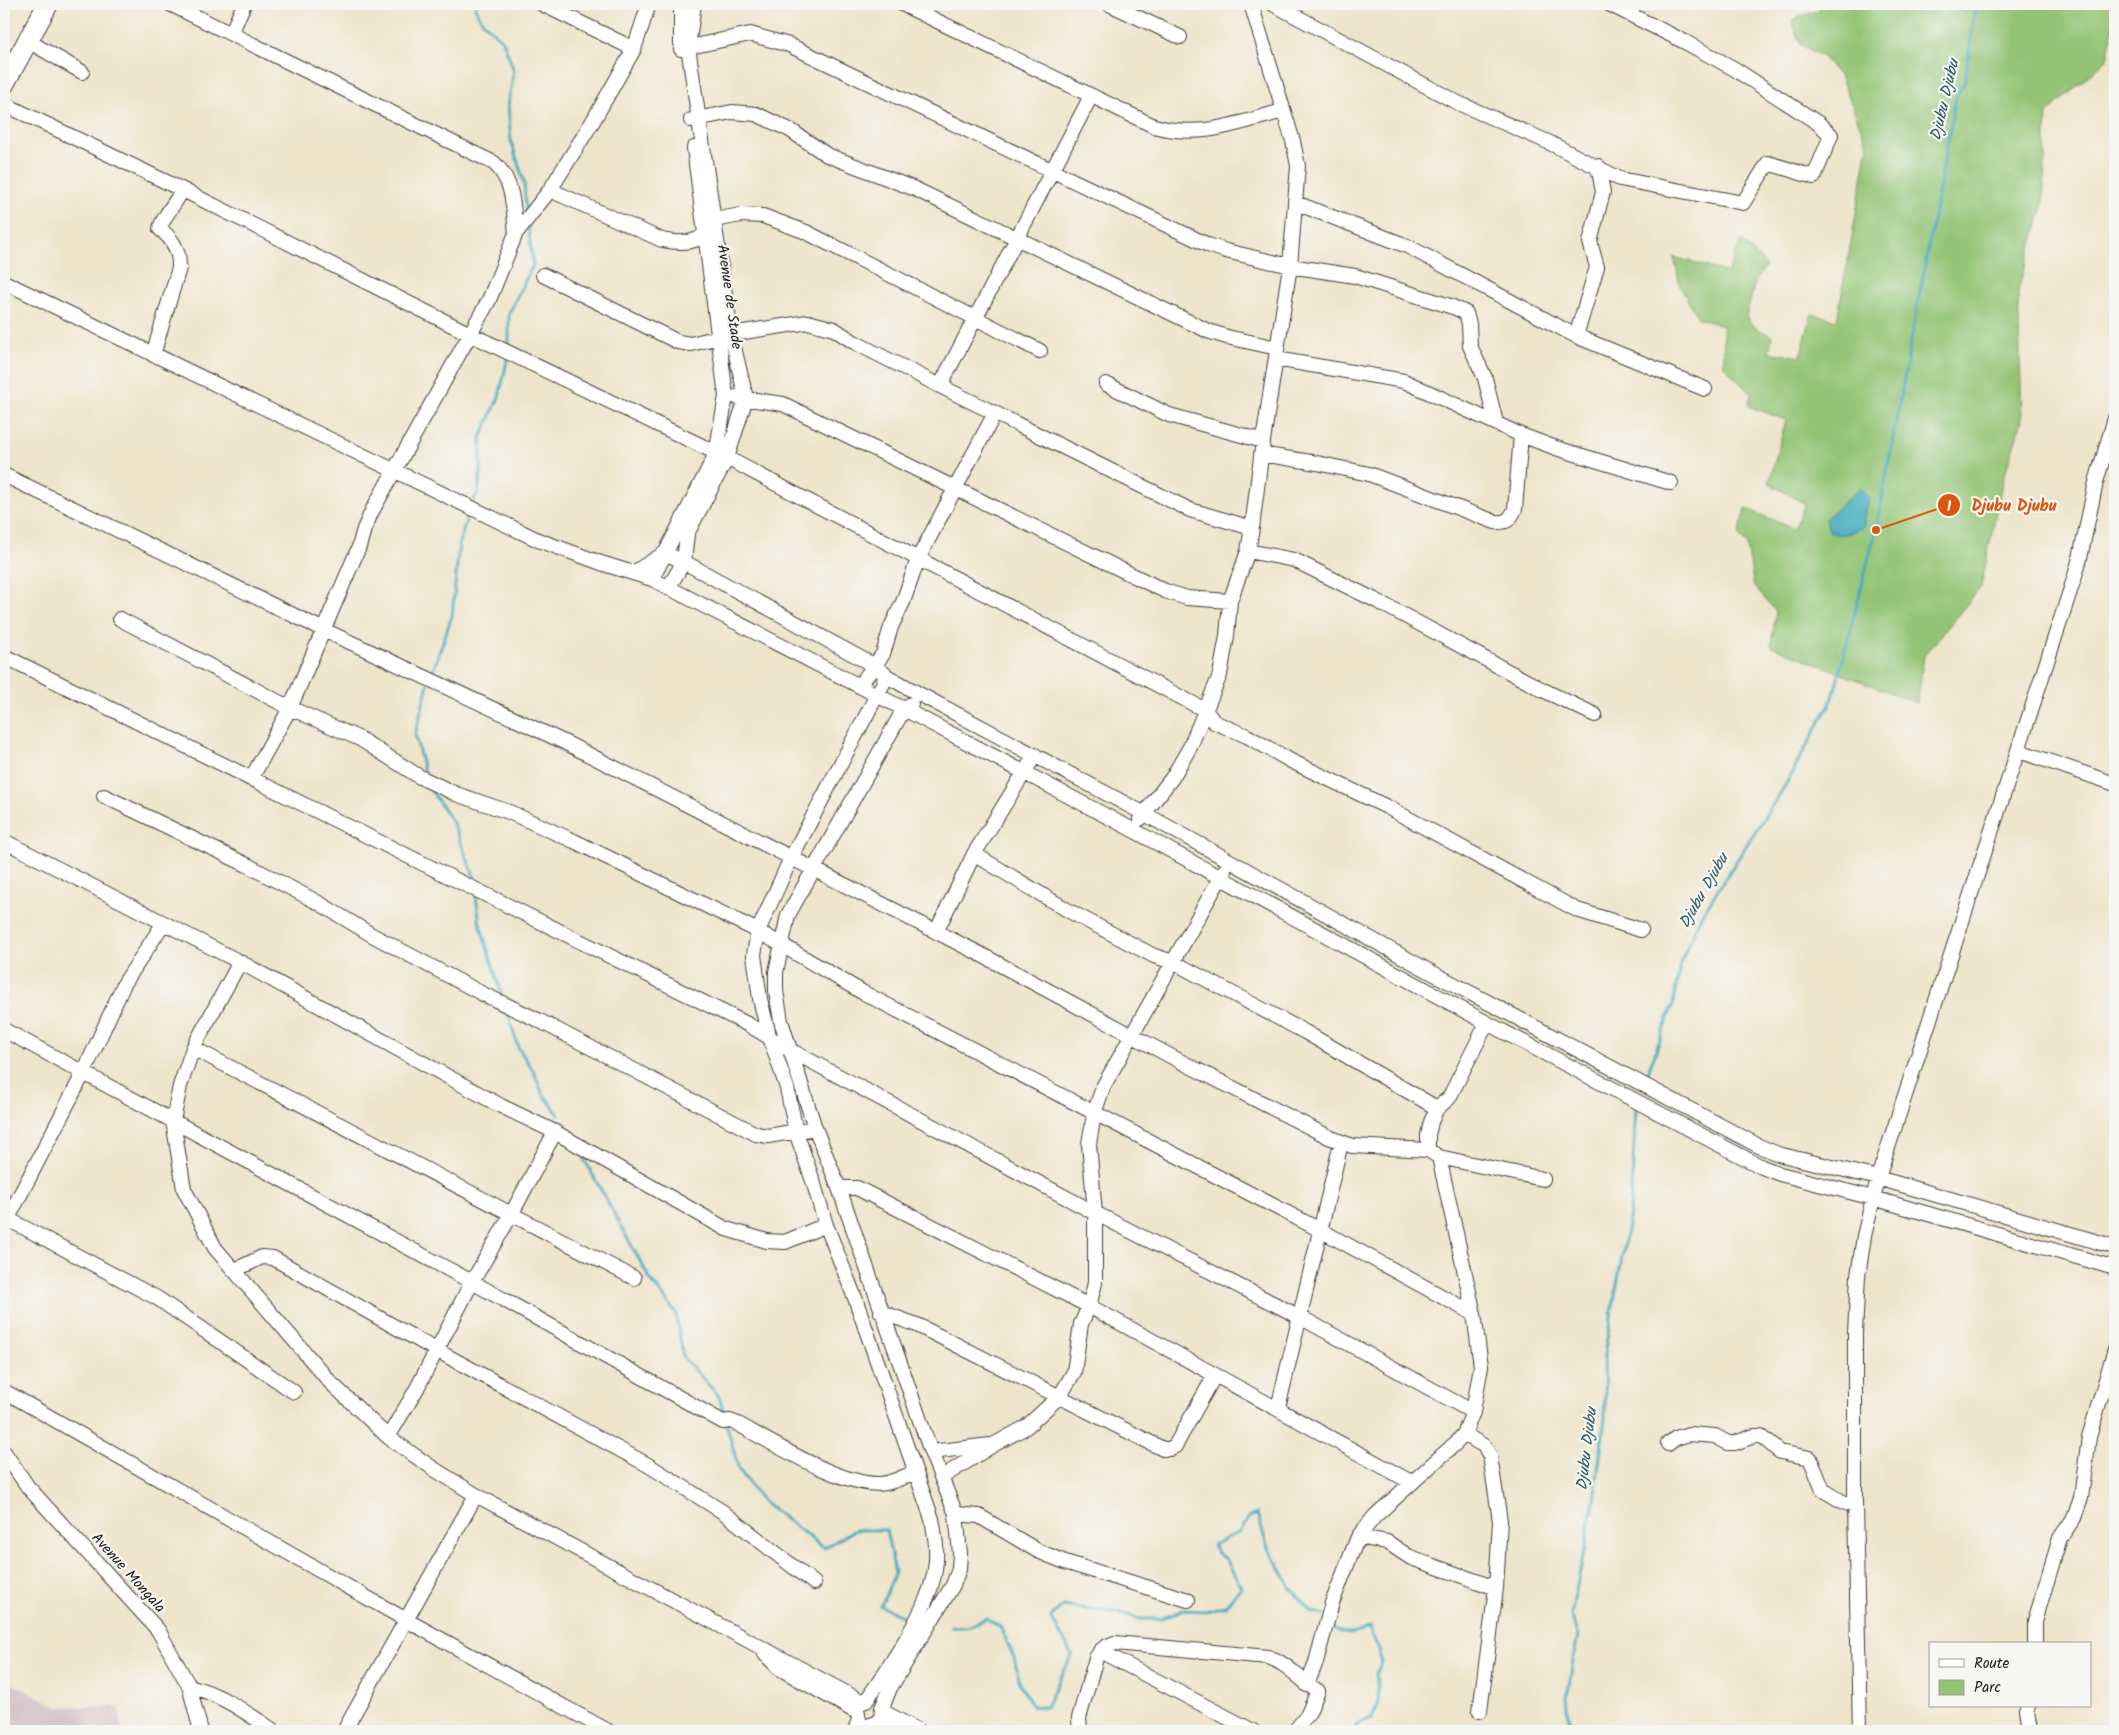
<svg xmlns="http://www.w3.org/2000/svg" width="2119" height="1735" font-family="Kalam,sans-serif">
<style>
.industrial{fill:#d2bdc5}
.green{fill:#93c474;stroke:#587048}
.water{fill:#3da9bd;stroke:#2c626c}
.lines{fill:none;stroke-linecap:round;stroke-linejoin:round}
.stream{stroke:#3da9bd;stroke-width:3}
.minor-casing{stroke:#3c3a36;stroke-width:16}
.highway-casing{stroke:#3c3a36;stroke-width:22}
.minor{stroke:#fff;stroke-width:14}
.highway{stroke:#fff;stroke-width:20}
.labels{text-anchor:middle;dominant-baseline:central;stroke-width:4.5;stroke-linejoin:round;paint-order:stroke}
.street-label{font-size:15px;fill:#1c1c1c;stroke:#f6f6f2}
.water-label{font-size:16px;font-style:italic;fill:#2b5b64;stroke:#f6f6f2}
.leader{fill:none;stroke:#de560d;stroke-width:2}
.callout-dot{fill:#de560d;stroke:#f6f6f2;stroke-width:2}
.mark-label{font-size:15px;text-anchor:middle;font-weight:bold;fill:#fff}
.callout-label{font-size:16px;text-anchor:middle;font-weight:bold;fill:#de560d;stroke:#f6f6f2;stroke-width:4.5;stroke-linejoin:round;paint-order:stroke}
</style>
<rect width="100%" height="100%" fill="#f6f6f2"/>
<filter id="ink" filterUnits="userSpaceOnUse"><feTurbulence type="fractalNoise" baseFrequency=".02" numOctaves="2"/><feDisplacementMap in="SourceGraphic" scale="10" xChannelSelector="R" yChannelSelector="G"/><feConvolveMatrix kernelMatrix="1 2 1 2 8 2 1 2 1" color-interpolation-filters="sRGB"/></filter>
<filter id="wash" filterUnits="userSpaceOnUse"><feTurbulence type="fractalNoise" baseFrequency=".0096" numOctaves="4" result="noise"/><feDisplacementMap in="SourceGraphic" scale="20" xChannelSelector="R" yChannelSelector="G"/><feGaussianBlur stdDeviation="1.12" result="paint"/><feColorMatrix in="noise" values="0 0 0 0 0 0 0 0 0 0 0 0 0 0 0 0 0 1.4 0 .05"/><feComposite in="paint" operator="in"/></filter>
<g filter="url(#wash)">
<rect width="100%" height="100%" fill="#eee4ca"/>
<path class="industrial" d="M4,1680l55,27h60l2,24h-117z"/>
<path class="green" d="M1822,4h293v14l-8,41 -60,54 -4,93 -25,85 4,129 -20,63 -21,104 -57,69 -7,47 -146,-57 5,-35 -22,-24 -7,-42 -8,-9 6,-28 49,21 11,-25 -36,-21 17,-63 -38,-14 3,-12 -27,-28 -1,-40 -25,-8 -18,-32 -6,-29 54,16 13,-33 25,25 -11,17 -9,35 11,12 15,7 -3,16 31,5 12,-43 25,6 31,-174 -27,-68 -18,-21 -23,-13 -8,-24 27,-10z"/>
<path class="water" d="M1860,488l10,11 -5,12 -1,15c-11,6 -24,13 -35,5l-3,-13z"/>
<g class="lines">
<path class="stream" d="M477,4l-2,4 8,14 20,19 11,30 -6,34 3,36 13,41 2,30
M509,348v-35l24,-48 -5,-39
M472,504l6,-12 3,-19v-35l18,-41 9,-40
M431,676l21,-60 7,-72 10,-34
M425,775l-10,-40 13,-51
M428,786l25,37 21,53 1,8
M476,896l4,29 23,73
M507,1010l11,37 16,25 8,20 17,23
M1647,1075l26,-71 8,-43 20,-45 85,-132 47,-86 43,-168 80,-433 9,-16 11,-77
M584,1159l66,120 26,34 7,44 36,39 6,21
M727,1426l12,44 24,32 61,46 31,-18h31l9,43 -14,33 29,14
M1331,1625c12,13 25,10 39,2l12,35 -6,12 3,28 -7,16 -15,6 -4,7
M951,1626c15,3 22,0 35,-8l15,10 13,30 6,26 12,22 14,1 26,-52 -21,-38 11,-11 60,7 17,6h22l22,-9 23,1 19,-5 16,-19 -15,-28 -8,-6 -5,-8 28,-14 8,-14 8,-3 11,34 23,40 20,24 14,3
M1570,1731l-3,-34 11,-64 -7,-18 22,-108 12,-89 -1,-63 26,-141 6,-106"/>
</g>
</g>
<g filter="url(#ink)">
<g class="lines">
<g class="minor-casing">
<path id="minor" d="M170,4l324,159c20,18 19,44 22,70
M542,4l92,45
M902,4l252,122c47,13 84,-3 129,-15
M1109,4l71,33
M1273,4l185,99 90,39 72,37 123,24 25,-40 46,14 17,-42 -13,-12 -85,-55 -48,-26 -76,-38
M231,34l13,-30
M28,41l54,31
M681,43v-31l2,-8
M681,49l69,-15 39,11 419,200 18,6 64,15 65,10 98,31 13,6 3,11 1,22 15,32 11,45
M4,104l179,86 287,144 257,124 478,252 9,12 33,14 44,25 96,46 190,103 64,20
M691,120l41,-8 24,2 34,16 37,25 88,34 293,142 19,6 50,11
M550,190l112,50c15,3 37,5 46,-10
M1296,203l111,43 169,90 129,53
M714,220l27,-5 22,1 43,16 234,119
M543,275l135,67 13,2 40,-10 77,-12 26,7 20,13 86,44 250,124 62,18
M4,282l534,258 63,23 51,16 252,130 229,121 354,193 275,144 18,7 93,24 242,70
M1576,336l21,-69 -7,-25 13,-50 -5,-26
M153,355l26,-87c1,-17 -6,-29 -19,-39 1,-9 17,-29 23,-39
M1276,359l128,22 117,54 35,13 115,35
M1106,384l63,31 94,26
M940,386l151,-290
M736,397l47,7 382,187 22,7 43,3
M1261,454l56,9 52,11 126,48c12,1 15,-2 20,-13l6,-74
M4,475l320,155 242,113 414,211 196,105 153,78 23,9 76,4
M1248,551l46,9 85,42 164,88 52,25
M633,573l32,-20 19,9 191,104 12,10 34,19 222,118 286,158 330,175 19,8 100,24 237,69
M652,579l64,-125 10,-58 -32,-248
M668,588l16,-26 3,-28 40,-76 19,-60 -15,-64 -43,-287 6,-43
M120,619l170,89 70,31 60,38 36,17 53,18 65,29 184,90 104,61 460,239 152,83
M4,656l745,369 41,25 305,163 205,104 173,95
M859,686l24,-32 8,-27 12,-25 15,-43 77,-146
M2019,751l96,33
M243,775l8,4 39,-71 69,-161 5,-18 8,-18 117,-211 27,-67 34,-43 43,-69 41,-72 15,-45
M104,796l145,70 70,37 53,32 109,58 59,28 216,113 12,2 47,-8
M1140,819l32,-41 18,-31 30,-72 7,-39 3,-35 18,-50 4,-23 11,-87 27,-175 8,-100 -5,-25 -42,-137
M4,841l236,121 261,144 54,26 171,97 41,12 18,1 41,-17
M974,854l95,57 85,45 19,6 132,70 132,76
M936,932l38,-78 61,-99
M240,962l-47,86 -13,38 -7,35 11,68 31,59 115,134 58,55 46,32 42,26 387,207
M4,1030l468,252 251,140 7,-1 8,3c33,18 111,67 148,59 10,-2 20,-7 29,-11
M193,1048l441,230
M1439,1157l104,22
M839,1188h18l232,118 322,176
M4,1217l153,81 137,94
M4,1226l80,-154 40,-88 39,-60
M235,1270l27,-13 11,1 163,92 212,115 75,47 91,71
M881,1312l36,13 246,124h6l6,-3 40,-71
M4,1391l404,230 200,110
M1278,1408l63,-265
M1464,1434l20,12 6,10 10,65 -4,67 -16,123
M388,1437l27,-45 57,-110 39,-67 44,-83
M1668,1444l8,-6 13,-4 26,2 13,7h7l19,-7h7l19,16 30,6 13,32 20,12 12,4
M4,1452l24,35 130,143 31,56 12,45
M931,1452l59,-7
M942,1477l51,-32 33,-18 34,-31 14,-24 7,-48 8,-18 6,-23v-70l-6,-69 5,-30 9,-27 121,-216
M956,1514l23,2 59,35 27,11 123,38
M1358,1537l29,5 24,16 85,30
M2035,1644v-23l25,-83 14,-20 7,-20 8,-61 26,-88
M1100,1651l153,80
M765,1654l14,14 79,45
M1307,1685l9,-23 16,-59 26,-66 17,-21 83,-75 6,-7 9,-22 8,-46 -7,-52 -35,-157 -11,-7v-15l3,-13 6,-14 12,-10 38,-75
M189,1686c32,8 58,27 85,45
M866,1701c23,-34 64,-93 69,-132 3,-17 0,-34 -3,-50l-77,-221 -29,-73 -13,-44 -17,-49 -9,-44 -18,-53 -9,-36 -6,-44 4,-24 33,-73 96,-182
M2028,1706l-2,6 3,19
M882,1711l37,20
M877,1723l15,8
M344,1731l132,-236
M855,1731l4,-12
M866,1731l4,-6 7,-2 4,-5 1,-10 8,-20 63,-103 6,-16 1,-16 -4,-39 -25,-62 -92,-264 -24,-60 -34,-107 -5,-30v-19l12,-57 116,-206 7,-5
M1080,1731l-1,-13 17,-60c5,-9 9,-12 19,-15l153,14c20,6 32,24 50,34l-10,23 -13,17
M1860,1731l-5,-225v-173l3,-57 6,-40 14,-58 196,-599 6,-21 16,-76 19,-64"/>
</g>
<g class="highway-casing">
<path id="highway" d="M4,84l44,-80"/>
</g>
<use href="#minor" class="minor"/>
<use href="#highway" class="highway"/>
</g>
</g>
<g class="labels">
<g class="street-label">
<text transform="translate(729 297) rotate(82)">Avenue de Stade</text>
<text transform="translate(128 1573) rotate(48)">Avenue Mongala</text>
</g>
<g class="water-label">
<text transform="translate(1945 100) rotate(-77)">Djubu Djubu</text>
<text transform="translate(1704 891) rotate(-60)">Djubu Djubu</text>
<text transform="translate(1587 1449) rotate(-83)">Djubu Djubu</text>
</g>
</g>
<path class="leader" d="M1876 530L1949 505"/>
<g class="callout-dot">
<circle cx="1876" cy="530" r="5"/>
<circle cx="1949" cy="505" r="12"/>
</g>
<g class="mark-label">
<text x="1949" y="511">1</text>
</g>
<g class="callout-label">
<text x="2014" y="511">Djubu Djubu</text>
</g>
<rect width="2119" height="1735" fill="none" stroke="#f6f6f2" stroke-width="20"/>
<rect x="1929" y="1642" width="162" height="65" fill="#f6f6f2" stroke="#9f9f9c"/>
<rect x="1939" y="1659" width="25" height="8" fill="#ffffff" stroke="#9f9f9c"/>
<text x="1974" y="1668" font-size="15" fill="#1c1c1c">Route</text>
<rect x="1939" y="1680" width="25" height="15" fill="#93c474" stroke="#9f9f9c"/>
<text x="1974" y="1692" font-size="15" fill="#1c1c1c">Parc</text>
</svg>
